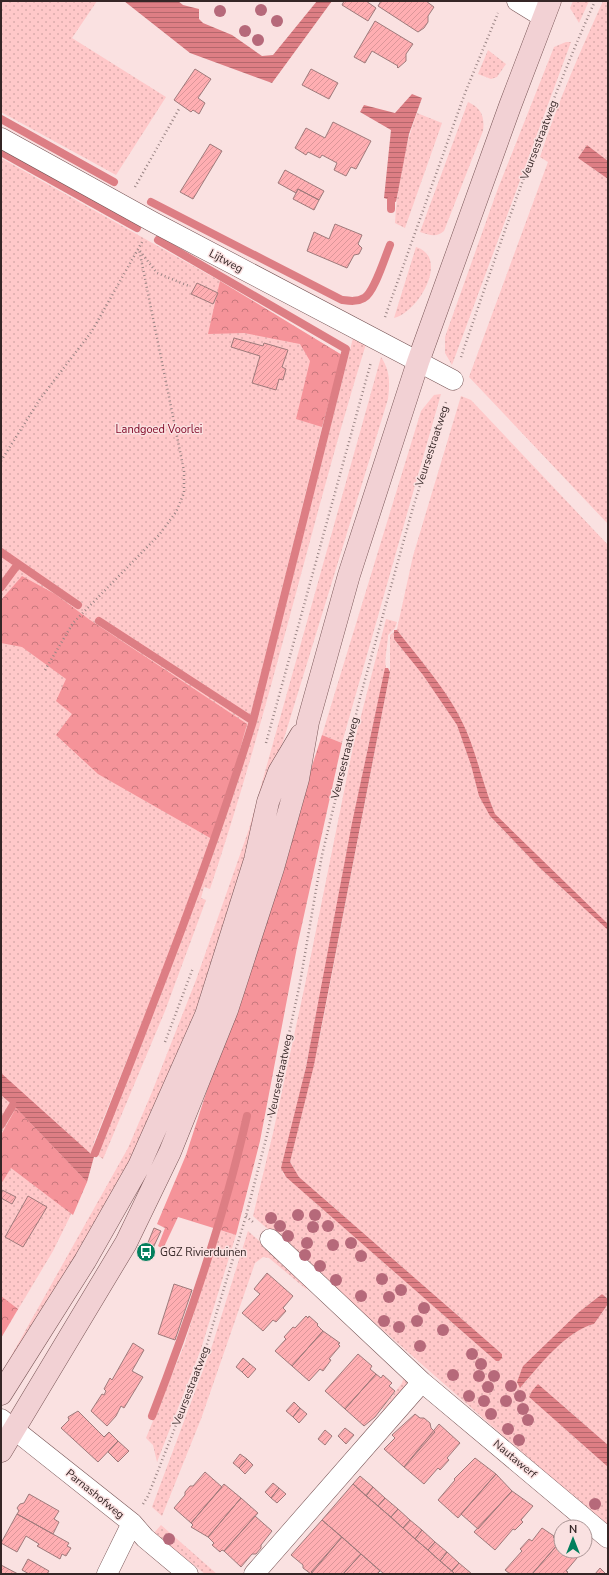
<svg xmlns="http://www.w3.org/2000/svg" width="609" height="1575" font-family="'Nunito Sans',sans-serif">
<style>
.green{fill:url(#green-dots)}
.forest{fill:url(#forest-crowns)}
.water{fill:url(#water-rules)}
.lines{fill:none;stroke-linecap:round;stroke-linejoin:round}
.stream{stroke:#dd7e84;stroke-width:8}
.building{fill:url(#building-hatch);stroke:#9e7a7b}
.minor-casing{stroke:#775455;stroke-width:21}
.secondary-casing{stroke:#775455;stroke-width:23}
.path{stroke:#9a8585;stroke-width:2.5;stroke-dasharray:1 3;stroke-linecap:butt}
.minor{stroke:#fff;stroke-width:20}
.secondary{stroke:#f2d1d4;stroke-width:22}
.tree{fill:#b6697a}
.labels{text-anchor:middle;dominant-baseline:central;stroke-width:3;stroke-linejoin:round;paint-order:stroke}
.street-label{font-size:11px;fill:#352626;stroke:#fae1e1}
.park-label{font-size:11px;fill:#7f0625;stroke:#fae1e1}
.poi-label{font-size:11px;fill:#352626;stroke:#fae1e1;text-anchor:start}
</style>
<defs>
<pattern id="green-dots" width="8" height="8" patternUnits="userSpaceOnUse"><rect width="8" height="8" fill="#ffc8c9"/><path d="M2 2h.1M6 6h.1" fill="none" stroke="#dbacac" stroke-width="1.8" stroke-linecap="round"/></pattern>
<pattern id="forest-crowns" width="20" height="18" patternUnits="userSpaceOnUse"><rect width="20" height="18" fill="#f59399"/><path d="M2 6a3 3 0 1 1 6 0M12 15a3 3 0 1 1 6 0" fill="none" stroke="#c7787d"/></pattern>
<pattern id="water-rules" width="6" height="5" patternUnits="userSpaceOnUse"><rect width="6" height="5" fill="#dd7e84"/><path d="M0 2.5h6" fill="none" stroke="#b4676c"/></pattern>
<pattern id="building-hatch" width="6" height="6" patternUnits="userSpaceOnUse"><rect width="6" height="6" fill="#ffaeb2"/><path d="M-1 1l2-2M0 6l6-6M5 7l2-2" fill="none" stroke="#db9699"/></pattern>
</defs>
<rect width="100%" height="100%" fill="#fae1e1"/>
<path class="green" d="M1,1h96l-25,37 94,59 -50,78 -115,-63z
M573,1h16l-10,22 -9,-15z
M603,1h5v160l-21,-16 -9,13 30,21v345l-139,-147 79,-215 -8,-5c17,-53 40,-105 63,-156z
M566,42h5l-119,323 -7,-12v-16l52,-146 57,-144z
M488,50l18,14 -9,13 -6,2 -13,-5z
M468,102c13,6 17,14 15,29l-39,100c-8,7 -14,4 -24,1z
M417,113l25,10 -37,105 -10,-5c2,-37 9,-75 22,-110z
M1,158l219,123 122,74 -20,72 -70,282 -28,98 -43,118 -87,217 -7,40 -34,69 -52,87z
M416,247c34,10 3,65 -22,71z
M353,338l13,6c-56,181 -96,366 -156,545l-6,-2 -3,11 5,2 -41,111 -62,148 -6,-4 59,-147 80,-221 20,-65z
M381,357c9,13 9,26 7,42l-106,346 -9,19 -19,66 -48,154 -20,51 -51,116 -75,133 -59,90 127,-226 24,-56 44,-112 53,-151z
M441,394l-99,349 -20,-8 99,-324 13,-16z
M461,396l10,4 137,145v754l-6,-5 -23,18 -56,54 -3,22c17,-21 47,-58 74,-64l14,-20v141l-70,-61 -9,13 79,70v61l-355,-312 20,-83 33,-153 47,-233 33,-128 11,3 -2,6 -7,7c0,10 -4,24 -2,33l-18,79 -45,238 -40,189 213,187h3l3,-7 -203,-177 -9,-15 31,-131 69,-359v-37l7,-6 16,-73z
M219,1230l17,5 -35,114 -44,113 -4,-17 -7,-7 39,-95z
M248,1231l61,53 -3,5 -37,-31 -6,-1 -8,6 -54,156 -39,97 -10,-9 60,-161z
M406,1369l3,15 -23,27 -4,-2 20,-26z
M161,1525l56,49h-12l-51,-41z"/>
<path class="forest" d="M220,281l122,74 -20,72 -26,-8 14,-58 -10,-17 -56,-11 -36,1z
M22,576l33,18 35,26 157,104 -23,83 -12,32 -114,-65 -42,-39 16,-21 -16,-13 10,-22 -44,-32 -21,-4v-43z
M322,735l20,8 -45,204 -37,194 -24,94 -58,-18 -15,32 -5,-3 7,-18 -8,-4 29,-69z
M16,1108l71,74 -14,33 -62,-47 -10,16v-49z
M1,1296l17,13 -17,29z"/>
<path class="water" d="M124,1h54l5,4 16,4v10l4,4 29,12 30,21 11,-1 44,-54h15l-60,82 -82,-30z
M412,94l10,4 -13,36 -13,68 -12,-4 7,-68 -31,-18 4,-7 31,8z
M587,145l21,16v18l-30,-21z
M394,630h3c25,33 56,66 71,105 10,25 16,53 27,79l113,110v6l-68,-62 -50,-52 -11,-20 -8,-31 -14,-40 -34,-50 -29,-36z
M385,668h3l2,4 -76,393 -24,97 9,15 203,177v4l-3,3h-3l-210,-184 -5,-9 25,-101 46,-244z
M1,1073l90,81 4,-1 -8,29 -71,-74 -15,-13z
M602,1294l6,5v5l-14,20c-27,6 -57,44 -74,64l-3,-6 6,-16 56,-54z
M538,1384l70,61v22l-79,-70 3,-6z"/>
<g class="lines">
<path class="stream" d="M1,119l113,63
M1,152l136,76
M151,202l191,98c8,1 15,2 22,-2 10,-5 21,-41 26,-53
M391,209v-9
M1,552l77,53
M1,587l17,-23
M99,621l154,100 93,-372 -188,-109
M1,1125l12,-20
M95,1153c56,-143 113,-285 158,-432
M152,1416c38,-98 72,-198 95,-300"/>
</g>
<path class="building" d="M344,1h22l10,7 -8,13 -26,-16z
M381,1h45l8,6 -6,9v6l-4,6 -6,4 -40,-26z
M375,21l38,23 -7,10v7l-8,7 -1,-1 1,-1 -26,-15 -7,12 -11,-6z
M195,69l16,10 -13,19 7,5 -6,11 -6,-4 -2,2 -17,-12z
M311,69l27,14 -9,16 -27,-14z
M333,122l38,19 -15,28 -5,-2 -5,9 -12,-6 3,-7 -15,-8 -2,3 -12,-6 -2,3 -11,-7 11,-20 19,10z
M210,144l12,7 -29,48 -13,-7z
M285,170l39,21 -5,9 -21,-11 -2,4 -18,-10z
M298,189l21,11 -5,10 -21,-11z
M335,224l27,11 -4,9 4,4 -3,6 -5,1 -7,13 -40,-17 7,-19 15,7z
M197,283l21,10 -5,11 -22,-10z
M234,338l29,8 1,-3 24,7 -6,17 4,2 -3,11 -4,-1 -3,11 -24,-7 8,-27 -29,-9z
M2,1190l14,7 -4,7 -11,-6z
M28,1196l19,11 -24,40 -18,-10z
M154,1228l7,3 -8,17 -6,-3z
M267,1273l26,23 -10,12 3,3 -10,11 -3,-2 -10,11 -21,-18 18,-19 -6,-5z
M174,1284l18,6 -17,50 -17,-6z
M306,1316l2,2 1,-2 9,8 -1,1 6,6 -31,35 -17,-15 11,-12 -2,-2 9,-10 2,1z
M323,1331l17,12 -2,1 2,2 -11,13 2,1 -8,11 -3,-2 -11,12 -17,-15z
M133,1343l11,7 -12,21 11,6 -19,31 -3,-2 -5,10 -9,10 -16,-15 11,-17 2,1 2,-4 -2,-2 6,-11 2,2z
M358,1354l14,12 -2,3 6,5 -31,35 -20,-18z
M243,1358l7,6 -8,8 -6,-5z
M250,1364l6,5 -8,9 -6,-6z
M376,1374l5,4 2,-3 9,8 -3,3 6,5 -20,26 -11,9 -19,-17z
M294,1402l6,6 -7,9 -7,-6z
M300,1408l7,6 -8,9 -6,-6z
M78,1411l26,26 5,-5 9,9 -20,21 -37,-34 8,-8 -1,-3z
M415,1414l5,4h4l6,5 1,5 4,4 -31,35 -20,-18 11,-11 -3,-3z
M439,1424l21,19 -13,15 2,2 -9,10 -2,-2 -14,16 -20,-17z
M345,1428l9,7 -8,9 -8,-8z
M325,1430l7,6 -7,9 -7,-6z
M118,1441l11,10 -11,11 -10,-10z
M240,1454l7,5 -8,9 -6,-5z
M475,1458l21,16 -38,44 -20,-18 17,-20 -1,-1z
M247,1459l6,6 -8,9 -6,-6z
M205,1472l17,15 -31,36 -17,-15 11,-13v-3l5,-6h3z
M496,1474l16,17 -34,38 -17,-15z
M360,1476l13,11 -7,9 -13,-12z
M273,1483l6,5 -8,10 -6,-6z
M224,1484l17,14 -33,39 -17,-10 2,-2 -2,-2z
M353,1484l25,22 77,68h-71l-62,-54z
M373,1487l12,11 -7,8 -12,-10z
M279,1488l7,6 -9,9 -6,-5z
M512,1491l21,15 -12,14 2,2 -8,8 -2,-1 -18,21 -21,-18z
M29,1494l30,17 -5,8 5,3 -6,12 -36,-20 2,-3 -2,-3 3,-4 4,-1z
M241,1498l17,15 -34,38 -2,-1 -2,2 -8,-7 2,-2 -6,-6z
M385,1498l13,11 -7,8 -13,-11z
M398,1509l12,11 -7,8 -12,-11z
M17,1514l52,29 -2,3 4,2 -5,8 -4,-2 -2,5 -23,-13 2,-2 -13,-8 -9,16 -16,-9z
M255,1516l17,15 -11,14v3l-5,6h-4l-11,13 -17,-16z
M322,1520l20,17 -31,37 -8,-6v-3l-12,-10z
M410,1520l12,10 -7,9 -12,-11z
M542,1528l12,8 -1,1 6,6 -27,31h-22l-5,-4 17,-19 -2,-2 9,-10 3,2z
M422,1530l13,12 -7,8 -13,-11z
M342,1537l19,17 -18,20h-30l-2,-2z
M435,1542l12,10 -7,9 -12,-11z
M559,1543l2,8h10l6,7 -11,13 2,1 -2,2h-34z
M447,1552l12,11 -7,8 -12,-10z
M361,1554l19,17 -3,3h-34z
M28,1559l21,12 -2,3h-18l-7,-4z
M459,1563l13,11h-17l-3,-3z
M1,1565l17,9h-17z
M600,1568l6,6h-11z"/>
<g class="lines">
<g class="minor-casing">
<path id="minor" d="M517,1l26,16
M1,138l152,84 300,158
M270,1239l152,143
M1,1419l131,104 13,15 43,36
M107,1574l25,-51
M254,1574l168,-192 186,156"/>
</g>
<g class="secondary-casing">
<path id="secondary" d="M1,1394l84,-133 54,-95 67,-151 49,-155 13,-58 11,-30 22,-37
M1,1451l125,-208 44,-91 57,-142 46,-142 25,-89 10,-57 41,-147 69,-213 92,-256 40,-105"/>
</g>
<path class="path" d="M135,187l44,-78
M140,251l17,22 32,13
M385,317l80,-224 33,-80
M461,357c41,-119 82,-240 134,-356
M1,461l39,-62 52,-68 50,-89
M45,670l28,-47 86,-88 17,-23 8,-19v-22l-45,-222
M266,743l105,-381
M165,1042l28,-74
M246,1216l8,7
M143,1504l5,-8 56,-142 42,-138 21,-81 33,-152 22,-128 39,-161 51,-183 34,-109"/>
<use href="#minor" class="minor"/>
<use href="#secondary" class="secondary"/>
</g>
<g class="tree">
<circle cx="261" cy="10" r="6"/>
<circle cx="220" cy="11" r="6"/>
<circle cx="277" cy="21" r="6"/>
<circle cx="245" cy="31" r="6"/>
<circle cx="258" cy="40" r="6"/>
<circle cx="298" cy="1215" r="6"/>
<circle cx="315" cy="1215" r="6"/>
<circle cx="271" cy="1218" r="6"/>
<circle cx="280" cy="1226" r="6"/>
<circle cx="328" cy="1226" r="6"/>
<circle cx="313" cy="1227" r="6"/>
<circle cx="288" cy="1236" r="6"/>
<circle cx="307" cy="1243" r="6"/>
<circle cx="351" cy="1243" r="6"/>
<circle cx="333" cy="1245" r="6"/>
<circle cx="305" cy="1255" r="6"/>
<circle cx="361" cy="1256" r="6"/>
<circle cx="320" cy="1266" r="6"/>
<circle cx="382" cy="1279" r="6"/>
<circle cx="336" cy="1280" r="6"/>
<circle cx="401" cy="1290" r="6"/>
<circle cx="361" cy="1296" r="6"/>
<circle cx="389" cy="1297" r="6"/>
<circle cx="424" cy="1308" r="6"/>
<circle cx="384" cy="1321" r="6"/>
<circle cx="417" cy="1321" r="6"/>
<circle cx="399" cy="1327" r="6"/>
<circle cx="443" cy="1330" r="6"/>
<circle cx="420" cy="1346" r="6"/>
<circle cx="472" cy="1354" r="6"/>
<circle cx="481" cy="1364" r="6"/>
<circle cx="453" cy="1375" r="6"/>
<circle cx="479" cy="1376" r="6"/>
<circle cx="494" cy="1376" r="6"/>
<circle cx="511" cy="1386" r="6"/>
<circle cx="488" cy="1387" r="6"/>
<circle cx="469" cy="1396" r="6"/>
<circle cx="520" cy="1396" r="6"/>
<circle cx="484" cy="1401" r="6"/>
<circle cx="506" cy="1401" r="6"/>
<circle cx="523" cy="1409" r="6"/>
<circle cx="491" cy="1414" r="6"/>
<circle cx="528" cy="1420" r="6"/>
<circle cx="508" cy="1429" r="6"/>
<circle cx="519" cy="1440" r="6"/>
<circle cx="595" cy="1504" r="6"/>
<circle cx="169" cy="1539" r="6"/>
</g>
<defs>
<g id="bus-disc" transform="scale(1)"><circle r="9.5" fill="#037f5d" stroke="#fae1e1"/><path d="M-5-6H5V4H4V6H2V4H-2V6H-4V4H-5ZM-3.5-4V0h7V-4ZM-3.5 1.2v1.5H-2V1.2ZM2 1.2v1.5H3.5V1.2Z" fill="#fff"/></g>
</defs>
<g fill-rule="evenodd">
<use href="#bus-disc" x="146" y="1252"/>
</g>
<g class="labels">
<g class="street-label">
<text transform="translate(539 140) rotate(-69)">Veursestraatweg</text>
<text transform="translate(226 261) rotate(28)">Lijtweg</text>
<text transform="translate(432 446) rotate(-72)">Veursestraatweg</text>
<text transform="translate(345 758) rotate(-76)">Veursestraatweg</text>
<text transform="translate(280 1075) rotate(-78)">Veursestraatweg</text>
<text transform="translate(191 1386) rotate(-69)">Veursestraatweg</text>
<text transform="translate(515 1459) rotate(40)">Nautawerf</text>
<text transform="translate(95 1494) rotate(39)">Parnashofweg</text>
</g>
<g class="park-label">
<text x="159" y="429">Landgoed Voorlei</text>
</g>
<g class="poi-label">
<text x="160" y="1252">GGZ Rivierduinen</text>
</g>
</g>
<rect width="609" height="1575" fill="none" stroke="#352626" stroke-width="4"/>
<g transform="translate(573 1539)"><circle r="19" fill="#fae1e1" stroke="#ab9696"/>
<path d="M0-3L7 15L0 10L-7 15Z" fill="#037f5d"/>
<text y="-6" font-size="11" font-weight="bold" text-anchor="middle" fill="#352626">N</text>
</g>
</svg>
